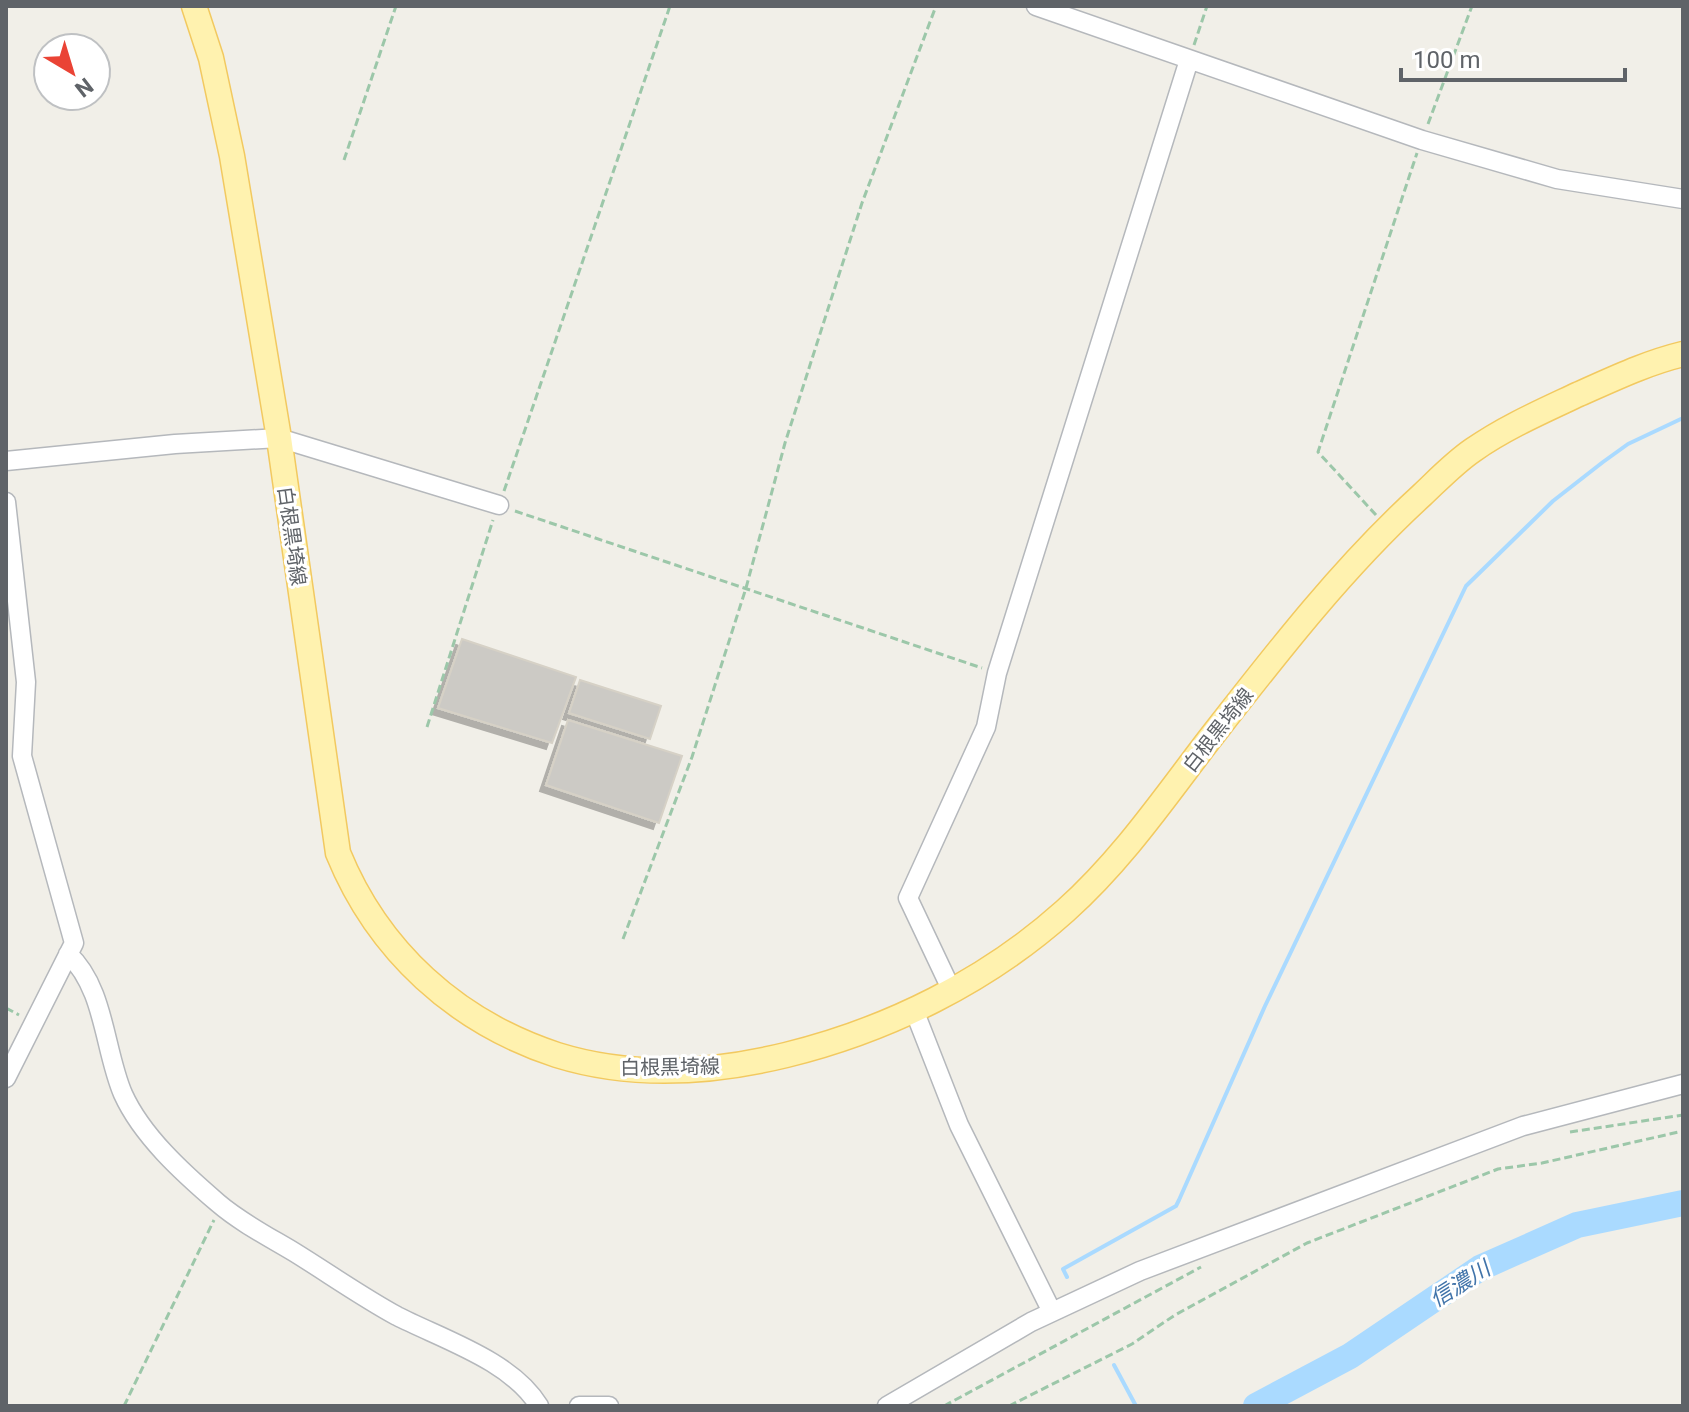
<svg xmlns="http://www.w3.org/2000/svg" width="1689" height="1412" font-family="Roboto,'Noto Sans JP',sans-serif">
<style>
.lines{fill:none;stroke-linecap:round;stroke-linejoin:round}
.stream{stroke:#aadaff;stroke-width:4}
.river{stroke:#aadaff;stroke-width:26}
.building{fill:#cccac5;stroke:#d6d1c6;stroke-width:2;filter:url(#shadow)}
.minor-casing{stroke:#b5b8bc;stroke-width:21}
.major-casing{stroke:#f2c960;stroke-width:27}
.path{stroke:#9cc7a9;stroke-width:3;stroke-dasharray:8 4;stroke-linecap:butt}
.minor{stroke:#fff;stroke-width:18}
.major{stroke:#fff2af;stroke-width:24}
.labels{text-anchor:middle;dominant-baseline:central;stroke-width:6;stroke-linejoin:round;paint-order:stroke}
.street-label{font-size:20px;fill:#5f6368;stroke:#fff}
.water-label{font-size:22px;font-style:italic;fill:#4174aa;stroke:#fff}
</style>
<defs>
<filter id="shadow"><feDropShadow dx="-6" dy="6" stdDeviation="0" flood-color="#0004"/></filter>
</defs>
<rect width="100%" height="100%" fill="#f1efe8"/>
<g class="lines">
<path class="stream" d="M1067,1277l-4,-8 113,-63 3,-6 86,-194 201,-420 87,-85 50,-39 25,-18 55,-26
M1114,1365l22,41"/>
<path class="river" d="M1256,1406l94,-50 130,-88 97,-43 106,-22"/>
</g>
<path class="building" d="M462,639l114,38 -24,66 -114,-35z
M580,680l81,26 -11,33 -81,-26z
M568,720l114,36 -23,67 -113,-38z"/>
<g class="lines">
<g class="minor-casing">
<path id="minor" d="M1036,6l386,134 135,39 126,20
M6,461l169,-17 104,-6 220,67
M6,502l20,180 -4,74 52,187 -68,135
M68,954c37,34 36,96 55,140 19,42 60,79 95,109 22,19 51,34 76,49 34,21 68,45 103,64 45,23 115,45 142,90
M952,991l-44,-93 78,-171 11,-54 192,-613
M914,1010l45,115 93,187
M579,1406h30
M887,1406l144,-84 109,-51 383,-145 160,-42"/>
</g>
<g class="major-casing">
<path id="major" d="M194,6l17,52 21,98 47,282 59,415c40,98 118,169 219,202 74,23 155,18 229,0 102,-25 201,-74 279,-144 56,-50 98,-111 143,-170 67,-86 134,-173 214,-246 16,-15 32,-32 51,-45 33,-23 70,-39 106,-56 34,-15 67,-31 104,-40"/>
</g>
<path class="path" d="M1194,45l13,-39
M1428,124l44,-118
M344,160l52,-154
M504,491l166,-485
M515,511l467,157
M1376,515l-58,-63 99,-299
M427,727l66,-207
M623,939l69,-182 54,-169 39,-145 77,-240 74,-197
M6,1008l13,7
M1570,1132l113,-17
M124,1406l90,-186
M944,1406l257,-139
M1009,1406l123,-62 43,-29 132,-72 191,-74 44,-6 141,-32"/>
<use href="#minor" class="minor"/>
<use href="#major" class="major"/>
</g>
<g class="labels">
<g class="street-label">
<text transform="translate(292 536) rotate(82)">白根黒埼線</text>
<text transform="translate(1218 730) rotate(-52)">白根黒埼線</text>
<text transform="translate(670 1067) rotate(-1)">白根黒埼線</text>
</g>
<g class="water-label">
<text transform="translate(1460 1284) rotate(-32)">信濃川</text>
</g>
</g>
<rect width="1689" height="1412" fill="none" stroke="#5f6368" stroke-width="16"/>
<g transform="translate(72 72) rotate(142)"><circle r="38" fill="#ffffff" stroke="#bfc1c3" stroke-width="2"/>
<path d="M0-6L14 30L0 20L-14 30Z" fill="#ea4335"/>
<text y="-12" font-size="22" font-weight="bold" text-anchor="middle" fill="#5f6368">N</text>
</g>
<path d="M1401 68v12h224v-12" fill="none" stroke="#5f6368" stroke-width="4"/>
<text x="1413" y="68" font-size="24" fill="#5f6368" stroke="#ffffff" stroke-width="6" paint-order="stroke">100 m</text>
</svg>
